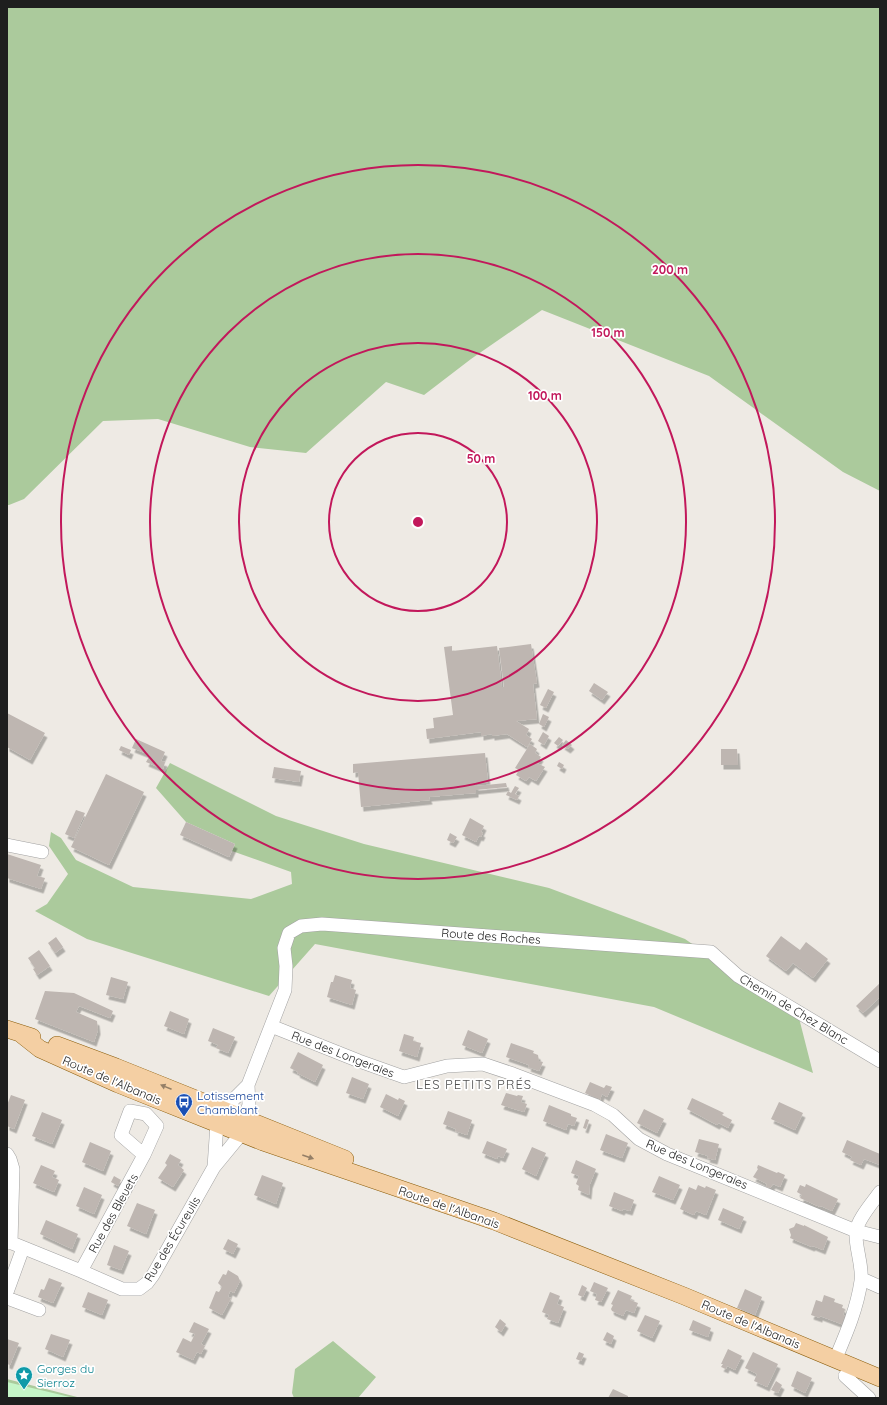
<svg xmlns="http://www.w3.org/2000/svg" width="887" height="1405" font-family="Quicksand,sans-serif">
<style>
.forest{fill:#abca9c}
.park{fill:#c5f5c7}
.building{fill:#beb6b1;filter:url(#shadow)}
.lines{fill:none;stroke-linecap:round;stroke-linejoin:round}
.minor-casing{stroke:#a2a2a2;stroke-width:14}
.major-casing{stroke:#8c5e0c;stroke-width:18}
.minor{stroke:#fff;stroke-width:13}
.major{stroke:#f4cfa3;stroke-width:17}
.oneway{fill:#947f67}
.ring{fill:none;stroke:#c2185b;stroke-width:2}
.labels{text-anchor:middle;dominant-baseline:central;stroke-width:3.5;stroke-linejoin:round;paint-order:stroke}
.street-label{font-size:12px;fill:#1e1e1e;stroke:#fff}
.transit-label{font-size:12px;fill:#164399;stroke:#fff;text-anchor:start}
.culture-label{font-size:12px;fill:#0d838f;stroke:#fff;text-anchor:start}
.neighbourhood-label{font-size:13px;letter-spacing:1px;fill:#515151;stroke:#fff}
.centre{fill:#c2185b;stroke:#fff;stroke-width:2}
.ring-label{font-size:12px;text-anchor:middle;font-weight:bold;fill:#c2185b;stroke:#fff;stroke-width:3.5;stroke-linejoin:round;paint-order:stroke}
</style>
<defs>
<filter id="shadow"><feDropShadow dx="2.5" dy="4.5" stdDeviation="0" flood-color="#0004"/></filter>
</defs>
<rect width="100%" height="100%" fill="#eeeae4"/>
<path class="forest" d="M7,7h873v484l-37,-19 -134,-96 -167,-66 -71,49 -47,36 -38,-13 -80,71 -56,-6 -92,-28 -55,2 -79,78 -15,6h-2z
M170,763l106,53 88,28 185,44 136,51 114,79 14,55 -159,-66 -339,-63 -46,52 -182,-57 -52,-28 12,-7 21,-30 -19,-28 2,-14 10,6 15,22 57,27 118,12 41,-15 -1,-12 -59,-21 3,-7 -49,-22 -30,-34z
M333,1341l43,36 -18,21h-64l-2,-5 3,-24z
M7,1379l74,19h-74z"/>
<path class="park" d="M7,1382l67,16h-67z"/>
<path class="building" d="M531,644l6,39 -4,1 4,35 -21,2 13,8 -3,6 6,4 -5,8 -20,-13 -15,2v-2l-11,2v-4l-54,7 -1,-10 8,-1 -1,-10 20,-3 -9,-68 8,-1v5l45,-5 5,41h2l-5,-39z
M594,683l14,9 -6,8 -13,-9z
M548,689l6,3 -8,16 -6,-3z
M7,713l38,20 -15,27 -23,-13z
M543,714l6,3 -5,10 -5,-3z
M543,732l6,4 -5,9 -6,-4z
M559,737l4,3 -5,6 -4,-3z
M136,739l29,13 -4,9 4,1 -2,7 -17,-7 4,-7 -18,-7z
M566,740l6,5 -4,4 -6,-4z
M530,744l7,5 -2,4 6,4 -4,6 8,4 -9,14 -7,-4 -3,4 -10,-6 3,-5 -4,-2z
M121,746l10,4 -2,5 -10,-5z
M721,749h16l1,16h-17z
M485,753l3,29 -13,1 1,3 30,-3 1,4 -31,3v3l-47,4 1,3 -69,7 -3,-35 -5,1v-9z
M559,762l5,3 -2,4 -5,-3z
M274,767l27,4 -2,11 -27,-4z
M106,774l38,18 -35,73 -38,-18z
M515,786l4,2 -4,6 4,2 -2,4 -11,-5 2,-4 3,2z
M76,810l9,3 -11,25 -9,-4z
M470,818l14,8 -3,6 2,1 -2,4 -2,-1 -3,6 -14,-7z
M186,822l49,22 -6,13 -49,-22z
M450,833l7,4 -4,6 -6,-3z
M7,854l34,11 -4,11 8,2 -4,11 -34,-11z
M781,936l19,14 6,-8 22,17 -15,19 -20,-15 -7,8 -20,-15z
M56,937l7,10 -8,6 -7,-10z
M39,950l11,16 -13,9 -4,-6 2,-1 -7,-10z
M335,975l17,5 -2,8 6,2 -4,15 -25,-8 4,-15h2z
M111,977l17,5 -5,17 -17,-4z
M880,983v14l-17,16 -7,-7z
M45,991l29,2 39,18 -3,7 -31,-12 -3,6 21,9 1,9 -4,12 -59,-23z
M170,1011l19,8 -5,15 -20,-8z
M213,1028l22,9 -7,16 -12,-5 2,-3 -10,-4z
M468,1030l20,9 -6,14 -20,-8z
M404,1034l10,3 -1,4 8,2 -4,14 -18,-6z
M511,1043l23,8 -1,2 5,2 1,6 4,1 -4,9 -11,-4 1,-2 -23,-8z
M298,1052l25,13 -8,17 -18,-9 1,-1 -8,-4z
M352,1077l17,7 -6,15 -17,-6z
M590,1082l14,6 2,-3 6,2 -5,10 -5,-3 -2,6 -15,-7z
M506,1093l11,3 1,-1 5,1 -2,6 6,2 -3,8 -23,-7z
M386,1094l12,6 1,-2 6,3 -7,15 -18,-9z
M11,1095l14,5 -11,29 -7,-3v-21z
M692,1098l32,15 -2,2 10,5 -4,8 -9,-5 -2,2 -30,-16z
M779,1102l24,11 -8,17 -24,-11z
M549,1105l22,9v2l6,2 -3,8 -6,-2 -2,6 -23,-9z
M644,1109l20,10 -7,14 -20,-10z
M448,1111l24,9 -5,15 -12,-4 1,-2 -13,-5z
M42,1112l20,8 -10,24 -20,-8z
M586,1119l3,1 -3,9 -3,-1z
M606,1134l22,9 -6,15 -22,-8z
M699,1139l20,5 -4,16 -8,-2 1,-2 -13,-4z
M847,1140l33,14v11l-16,-6 -3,6 -11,-5 2,-3 -10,-5z
M487,1141l20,8 -4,9 -5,-2 -1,3 -15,-6z
M90,1142l21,9 -8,20 -21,-9z
M532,1147l14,6 -10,23 -14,-7z
M170,1154l11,6 -3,5 6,5 -11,17 -15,-9 9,-13 -2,-2z
M576,1160l20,9 -6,15 -1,11 -11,-5 1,-4 -3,-2 3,-8 -8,-3z
M41,1165l14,6 -3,6 7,3 -5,12 -21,-9z
M758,1165l19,8 1,-1 7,3 -5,12 -7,-3 -3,4 -4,-1 1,-3 -14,-7 5,-8 -1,-1z
M262,1175l21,8 -7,21 -22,-9z
M114,1176l7,4 -3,6 -7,-4z
M659,1176l21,9 -7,15 -21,-8z
M806,1184l32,15 -6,12 -11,-5 -1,1 -20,-9 2,-3 -5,-3 3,-7 5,2z
M698,1185l7,3 1,-2 10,4 -10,25 -10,-4 -2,4 -14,-6 9,-22 7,3z
M84,1187l18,8 -8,19 -18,-8z
M614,1192l20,8 -4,11 -7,-2 -1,2 -13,-5z
M137,1203l18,7 -9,24 -19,-8z
M723,1208l21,9 -5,12 -21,-9z
M46,1220l32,14 -6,15 -32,-15z
M796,1223l8,3v-1l24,12 -5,13 -10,-4 -1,1 -22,-9 1,-3 -2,-6 5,-2z
M228,1239l10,5 -5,10 -10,-5z
M114,1245l15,6 -8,19 -14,-5z
M228,1270l10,6 2,5 -6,12 -4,-2 -2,6 3,1 -9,17 -13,-7 7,-17 3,1 3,-5 -4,-4 5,-9 3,1z
M49,1278l13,5 -9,20 -15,-6 3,-8 3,1z
M594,1282l14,6 -7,14 -6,-2 2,-6 -7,-3z
M582,1285l5,3 -4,9 -5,-2z
M745,1289l17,8 -7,18 -18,-7z
M618,1290l14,6 -2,4 8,3 -4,10 -8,-3 -3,6 -11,-5 -1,-2 2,-4 -2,-1z
M88,1292l20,8 -6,15 -20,-8z
M550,1292l10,4 -3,8 7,3 -6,16 -11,-4 2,-4 -7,-3z
M824,1295l11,4 -1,3 9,3 -1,3 3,1 -2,6 4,1 -3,9 -24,-9v2l-9,-3 5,-15 6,2z
M645,1315l15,6 -8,17 -15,-7z
M500,1319l6,5 -5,8 -6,-5z
M693,1320l18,8 -3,9 -19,-7z
M194,1322l15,7 -8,15 4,2 -4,8 -4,-2 -4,8 -17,-8 7,-14 8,4 4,-8 -6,-2z
M607,1332l7,4 -3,8 -8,-4z
M51,1334l19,6 -7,17 -18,-8z
M7,1339l12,4 -9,22 -3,-1z
M728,1349l14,7 -7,14 -8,-4 -1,3 -5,-2 2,-3h-2z
M579,1352l5,2 -3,7 -5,-2z
M753,1352l25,12 -11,23 -13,-6 3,-7 -12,-6z
M797,1371l15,7 -7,15 -14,-7z
M776,1381l6,4 -4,8 -7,-3z
M613,1389l15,7v2h-20z"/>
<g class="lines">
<g class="minor-casing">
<path id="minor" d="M7,845l35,7
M271,1026l88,35 45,16 43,-11 36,-2 30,10 82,31 18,10 26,24 28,15 189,77 24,6
M244,1118l5,-13 -1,-20 37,-95 1,-24 -2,-18 5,-15 12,-7 21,-2 389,28 27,24 142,85
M234,1119l-6,-7 5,-12 15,-15
M7,1154l3,5 3,10 -2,74
M214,1167l3,-43
M7,1241l74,30 41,18h17l8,-6 6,-8 61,-108 28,-34
M81,1271l63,-116 13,-29 -11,-12 -16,-3 -9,24 23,20
M862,1279l18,8
M7,1292l16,-44
M7,1298l32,12
M835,1360c11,-26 22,-51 26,-79 2,-16 -6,-33 -5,-49 1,-12 17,-30 24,-40
M845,1376l24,22"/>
</g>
<g class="major-casing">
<path id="major" d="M7,1029l25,8
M21,1034l19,15 78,35 145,58 231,79 190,75 196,82
M57,1045l59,22 229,92"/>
</g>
<use href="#minor" class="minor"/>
<use href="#major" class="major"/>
</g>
<defs><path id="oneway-solid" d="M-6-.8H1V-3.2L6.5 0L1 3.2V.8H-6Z"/></defs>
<g class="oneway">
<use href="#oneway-solid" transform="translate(166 1087) rotate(-158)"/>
<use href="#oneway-solid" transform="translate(308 1157) rotate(19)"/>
</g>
<g class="ring">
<circle cx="418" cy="522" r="89"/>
<circle cx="418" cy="522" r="179"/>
<circle cx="418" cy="522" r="268"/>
<circle cx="418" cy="522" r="357"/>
</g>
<defs>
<g id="bus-pin" transform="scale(0.9)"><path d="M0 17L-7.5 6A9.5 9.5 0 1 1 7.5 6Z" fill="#1a4fb4" stroke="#fff"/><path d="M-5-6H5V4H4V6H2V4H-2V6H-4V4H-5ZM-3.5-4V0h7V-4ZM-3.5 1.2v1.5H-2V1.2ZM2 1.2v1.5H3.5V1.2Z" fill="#fff"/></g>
<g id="sight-pin" transform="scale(0.9)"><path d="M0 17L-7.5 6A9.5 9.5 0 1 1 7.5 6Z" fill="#0f9aa8" stroke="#fff"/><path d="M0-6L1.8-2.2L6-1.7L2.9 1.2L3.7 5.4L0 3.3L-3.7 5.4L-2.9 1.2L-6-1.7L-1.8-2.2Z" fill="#fff"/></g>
</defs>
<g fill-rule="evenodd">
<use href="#bus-pin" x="184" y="1102"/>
<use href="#sight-pin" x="24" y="1375"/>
</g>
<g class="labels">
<g class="street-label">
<text transform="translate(491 936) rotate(4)">Route des Roches</text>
<text transform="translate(794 1009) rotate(31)">Chemin de Chez Blanc</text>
<text transform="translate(343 1054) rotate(21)">Rue des Longeraies</text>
<text transform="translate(112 1080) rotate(23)">Route de l'Albanais</text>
<text transform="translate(697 1164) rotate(23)">Rue des Longeraies</text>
<text transform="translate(449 1207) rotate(19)">Route de l'Albanais</text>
<text transform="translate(113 1213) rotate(-61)">Rue des Bleuets</text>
<text transform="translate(172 1239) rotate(-59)">Rue des Écureuils</text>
<text transform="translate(751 1324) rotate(23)">Route de l'Albanais</text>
</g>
<g class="transit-label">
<text x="197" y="1095">Lotissement<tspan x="197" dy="14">Chamblant</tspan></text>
</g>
<g class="culture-label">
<text x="37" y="1368">Gorges du<tspan x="37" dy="14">Sierroz</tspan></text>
</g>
<g class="neighbourhood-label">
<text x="474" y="1084">LES PETITS PRÉS</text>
</g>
</g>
<circle cx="418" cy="522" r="6" class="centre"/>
<g class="ring-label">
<text x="670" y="274">200 m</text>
<text x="608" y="337">150 m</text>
<text x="545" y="400">100 m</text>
<text x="481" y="463">50 m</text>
</g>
<rect width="887" height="1405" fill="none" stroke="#1e1e1e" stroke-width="16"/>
</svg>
